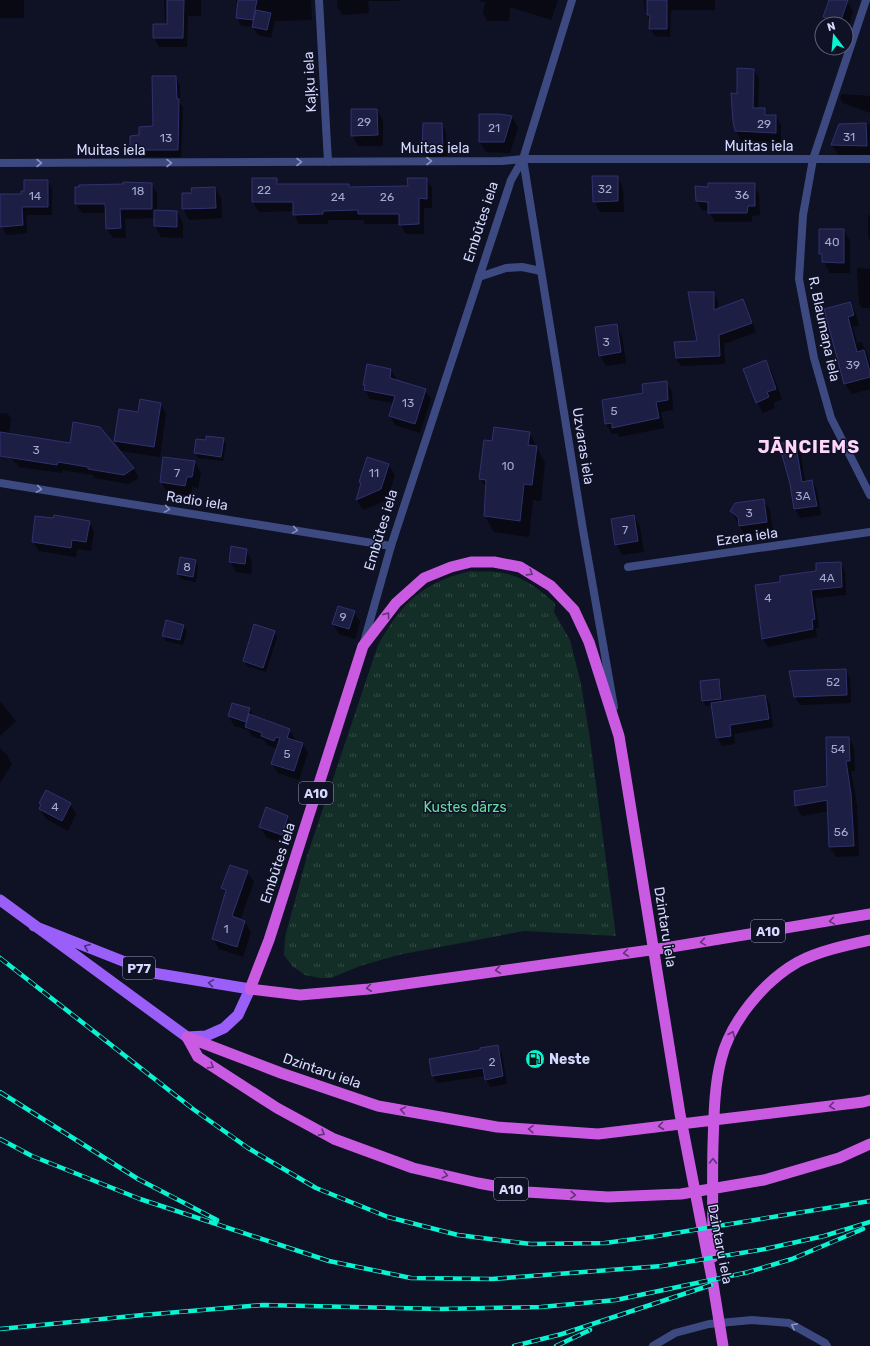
<svg xmlns="http://www.w3.org/2000/svg" width="870" height="1346" font-family="Rubik,sans-serif">
<style>
.park{fill:url(#park-tufts)}
.shadow{fill:#0007}
.building{fill:#1c1e44;stroke:#2f326f}
.lines{fill:none;stroke-linecap:round;stroke-linejoin:round}
.minor{stroke:#3c4a81;stroke-width:8}
.tertiary{stroke:#3c4a81;stroke-width:8}
.primary{stroke:#9b5ff9;stroke-width:11}
.trunk{stroke:#ca5ae2;stroke-width:11}
.rail-casing{stroke:#09f4d3;stroke-width:4.5}
.rail{stroke:#0f1124;stroke-width:3;stroke-dasharray:9;stroke-linecap:butt}
.oneway{stroke:#8892bf}
.oneway2{stroke:#633279}
.oneway3{stroke:#473079}
.labels{text-anchor:middle;dominant-baseline:central;stroke-width:3;stroke-linejoin:round;paint-order:stroke}
.number-label{font-size:12px;fill:#a6aacf}
.shield{fill:#0f1124;stroke:#999dbc;stroke-width:1}
.shield-label{font-size:13px;font-weight:bold;fill:#d4d9fd}
.street-label{font-size:14px;fill:#d4d9fd;stroke:#0f1124}
.park-label{font-size:14px;fill:#62dba0;stroke:#0f1124}
.poi-label{font-size:14px;font-weight:bold;fill:#d4d9fd;stroke:#0f1124;text-anchor:start}
.district-label{font-size:18px;font-weight:bold;letter-spacing:1px;fill:#fdd6f9;stroke:#0f1124}
</style>
<defs>
<pattern id="park-tufts" width="24" height="20" patternUnits="userSpaceOnUse"><rect width="24" height="20" fill="#132e26"/><path d="M3 7l-1-3M5 7V3M7 7l1-3M15 17l-1-3M17 17v-4M19 17l1-3" fill="none" stroke="#344c46"/></pattern>
</defs>
<rect width="100%" height="100%" fill="#0f1124"/>
<path class="park" d="M471,571c9,1 17,0 26,1 23,2 41,16 58,31l-1,9 16,28 11,44 9,55 26,197 -92,-5 -126,24 -38,11 -29,12h-11l-15,-3 -13,-9 -8,-11 1,-18 22,-81 71,-211c24,-43 45,-63 93,-74z"/>
<path class="shadow" d="M0,0h24v18h-24z
M164,0h37v16h-13l-1,31h-28l-5,-9 11,-13z
M236,0h75l1,20 -37,1 -4,17 -13,-3 -5,-8 -12,-1 -4,-8 1,-11 -2,-5z
M337,0h62v1h-31l1,12 -27,2 -5,-9z
M480,0h78l-7,20 -41,-13 -1,14h-22l-4,-8 2,-11h-4z
M644,0h71v10h-44l-1,27 -15,-1 -5,-7 1,-10h-2l-4,-8z
M830,0h12l5,1 6,11 -7,21v-9h-18l-4,-7z
M754,70l5,9 -1,30h6l4,7h8l5,9v17l-40,-2 -5,-9 2,-36z
M175,77l5,8v18l3,5 -2,49h-46l-4,-8 23,-22z
M842,94l28,2v17l-27,-10 -3,-5z
M377,110l6,10v26h-25l-6,-11z
M499,115l13,2 6,11 -8,25 -24,-1 -6,-10z
M424,124h17l5,8 1,24 -19,1 -5,-9z
M870,124v31h-32l-6,-10 7,-20z
M617,177l6,11 1,24h-24l-6,-11z
M276,179l4,6h69l2,3 58,-1 17,-8 6,9v20h-8v26h-18l-6,-10h-35l-2,-4h-35v4h-29l-5,-10v-3l-35,1 -6,-10z
M48,181l4,8v26h-26l1,18 -21,2 -6,-12v-28h22l3,-3z
M151,184l6,9v18l20,1 6,11v15l-22,-1 -6,-11v-8l-30,1 1,19h-13l-6,-9v-16h-25l-6,-9 48,-19z
M754,184l5,10 1,21 -8,1v6h-37l-6,-11 -7,-1 -5,-9 12,-13z
M215,188l6,10 1,20 -33,2 -6,-11v-15h10z
M868,215h2v26l-2,-4z
M844,230l6,11v32h-20l-10,-19z
M857,268l13,1v39h-8l-3,-5z
M714,293l4,9v7l24,-9 5,8 9,24 -32,12 1,20 -44,2 -5,-8 22,-16z
M850,303l6,11 3,12 -6,1 4,16 4,-1 6,11 3,11v25l-18,5 -7,-10 -20,-74z
M616,325l6,11 4,27 -20,3 -6,-11z
M766,362l6,10 10,27 -9,4 2,5 -12,5 -6,-11z
M391,370l5,9v2l29,9 6,9 -11,34 -25,-8 -5,-9 4,-13 -24,-4 -5,-9 -1,-6z
M666,382l6,10 1,18 -12,2 3,16 -45,9 -2,-4 -5,1 -6,-10 -3,-23 41,-7z
M161,404l5,10 -6,43 -39,-6 -6,-10 24,-28z
M0,413l8,1 3,5 -2,14 -9,-1z
M100,428l34,41 5,9 -10,6 -35,-6 -1,-3 -30,-5 -1,3 -43,-6 -2,-4h-2l-6,-9 62,-10z
M529,432l16,31 -4,38 -8,-1 -4,37 -35,-5 -9,-16 2,-27 -7,-11 13,-36z
M223,439l3,5 -3,17 -25,-3 -3,-5 12,-12z
M795,441l5,8 5,33 7,-1 5,9 4,25 -21,3 -5,-9 -4,-25z
M195,462l6,11 -3,15 -6,-1 -1,9 -24,-4 -6,-10z
M388,464l7,11 -8,25 -24,10 -6,-10 5,-16z
M763,500l7,10 3,22 -27,5 -15,-26z
M634,516l6,11 4,25 -22,3 -6,-11z
M54,519l35,3 5,9 -3,20 -14,-2 -1,8 -37,-6 -6,-9z
M246,550l6,11 -1,13 -15,-2 -6,-11z
M196,561l2,5 -2,16 -15,-3 -3,-5z
M840,563l5,8 1,24 -31,3 4,29 -3,1 1,9 -49,10 -5,-8 -7,-53 25,-3z
M354,612l6,10 -5,17 -16,-5 -6,-10z
M184,626l3,5 -4,14 -17,-4 -3,-5z
M274,631l3,6 -11,35 -19,-6 -3,-5z
M845,670l5,8 1,25 -51,2 -5,-8z
M718,680l3,5 2,17 42,-6 5,8 3,23 -39,7 1,10 -13,2 -5,-9 -5,-32 -6,1 -3,-5z
M0,701l16,20 -16,15z
M233,704l17,5 4,8 35,13 6,9 -1,2 9,3 5,9 -9,27 -21,-7 -6,-9 5,-15 -10,-4 -3,-5 -12,-4 -4,-6 -14,-4 -5,-10z
M849,738l5,10 1,23h-4l6,34 2,51 -23,1 -6,-10 -1,-36 -27,5 -6,-10 -1,-14 33,-5z
M0,747l2,4 4,2 6,11 -12,19z
M40,803l30,1 6,10 -8,17 -22,-12 -6,-10 1,-3z
M287,817l6,10 -5,18 -21,-7 -7,-11z
M247,872l7,10 -14,38 5,2 6,10 -8,25 -24,-8 -6,-11 13,-44 -4,-6z
M498,1047l4,7 5,30 -17,3 -5,-11 -48,7 -4,-7 -3,-17 51,-8z"/>
<path class="building" d="M167,0h17l-1,38h-30v-14h14z
M238,0h19l-4,20 -17,-2z
M647,0h20v29h-18l1,-14h-3z
M829,0h19l-8,23 -17,-6z
M256,10l15,3 -4,17 -15,-3z
M737,68l17,1 -1,39h12v7h11v18l-41,-2 -2,-10 -2,-28 6,1z
M152,76h24l1,23h2l-1,51h-48v-14l9,-1v-8l14,-1z
M351,109h26l1,26 -27,1z
M479,114h21l12,2 -8,26h-25z
M423,123h19l1,25h-21z
M866,123l1,23 -36,-1 8,-21z
M592,176h26v25l-25,1z
M252,178h25v6h72v3l59,-1 -1,-8h20v21l-8,-1v26l-20,1v-11h-41v-4l-35,1v3l-30,1v-13h-41z
M24,180h24v27h-26l1,18 -23,2v-33h21v-3h3z
M123,182l29,1v26h-32l1,19 -15,1 -1,-25h-30v-17h4v-2l44,-1z
M708,183h47v23h-7l-1,7h-39v-11l-12,-1 -1,-15 13,1z
M215,187l1,21 -34,1v-16h10l-1,-5z
M154,210l23,1v16l-23,-1z
M819,229h25v34l-22,-1v-8h-3z
M688,292h26v18l29,-11 9,24 -33,12 1,21 -44,2 -2,-16 23,-1z
M850,302l4,13 -6,2 9,35 7,-2 6,22v5l-26,7 -20,-75z
M617,324l4,28 -22,4 -4,-29z
M766,360l10,29 -9,3 2,5 -13,6 -13,-34z
M367,364l24,5 -1,9 36,11 -11,35 -26,-8 6,-20 -31,-6 1,-5h-2z
M667,381l1,19 -12,2 3,16 -47,10v-5l-7,1 -3,-24 41,-7 -1,-9z
M140,399l21,4 -7,44 -40,-6 5,-32 19,3z
M73,422l27,5 34,41 -10,7 -36,-6v-2l-30,-5 -1,3 -57,-9v-24l70,11z
M494,427l36,5 -2,13 9,1 -5,39 -8,-1 -4,37 -36,-5 2,-36 -7,-1 5,-39 8,1z
M206,436l18,2 -3,19 -27,-4 2,-14 10,1z
M795,440l7,42 10,-2 5,26 -23,3 -4,-25 -11,-40z
M163,457l32,4 -3,16h-5l-2,9 -25,-4z
M367,457l22,7 -8,25 -25,11 5,-17 -2,-1z
M764,499l3,23 -28,4 -1,-9 -8,-6 5,-8z
M54,515l36,6 -4,21 -14,-2 -1,8 -39,-6 3,-26 18,2z
M634,515l4,26 -23,4 -4,-26z
M231,546l16,3 -2,15 -16,-2z
M180,557l16,3 -3,17 -16,-3z
M841,562l1,25 -31,3 4,29 -3,1 1,9 -51,10 -7,-54 25,-3v-6l36,-5v-8z
M338,606l17,5 -6,18 -17,-5z
M166,620l18,5 -4,15 -18,-4z
M254,624l21,7 -12,37 -20,-7z
M846,669l1,26 -53,2 -5,-26z
M719,679l2,20 -19,2 -2,-20z
M765,695l4,24 -39,6 1,11 -15,2 -5,-35z
M232,703l18,5 -4,14 -18,-6z
M249,714l41,15 -3,9 16,5 -9,28 -23,-7 9,-26 -4,-1 -2,4 -13,-5 1,-3 -17,-6z
M826,737h23l1,24h-4l5,33 3,52h-2l-23,1 -2,-47 -32,6 -1,-15 33,-5z
M46,790l25,13 -9,18 -23,-12 2,-5 -2,-1z
M266,807l22,9 -6,19 -23,-8z
M230,865l18,6 -16,45 13,5 -8,26 -25,-8 14,-49 -5,-2z
M498,1045l5,31 -18,4 -2,-12 -51,8 -3,-17 51,-9v-2z"/>
<g class="lines">
<path class="minor" d="M319,0l9,162
M866,0l-53,159 -10,56 -4,64 15,79 17,60 39,77
M0,163l502,-2 21,-2h347
M0,483l391,63
M628,567l242,-35
M653,1346l22,-13 34,-9 43,-4 37,3 36,20 2,3"/>
<path class="tertiary" d="M523,159l60,371 31,177
M479,277l27,-9 16,-1 19,4
M364,642l27,-96 120,-366 12,-21 49,-159"/>
<path class="primary" d="M0,900l187,137 19,-1 18,-8 14,-13 12,-26 -97,-16 -119,-47"/>
<path class="trunk" d="M187,1037l11,20 79,51 57,31 79,29 65,15 49,9 81,5 73,-3 83,-14 75,-22 31,-14
M187,1037l94,36 97,33 119,21 101,7 265,-32 7,-2
M713,1257c0,-37 -1,-75 0,-112 1,-29 1,-57 8,-85 9,-38 43,-79 77,-98 21,-11 49,-17 72,-22
M723,1346l-10,-62 -33,-170 -56,-348 -5,-30 -30,-94 -15,-32 -23,-24 -31,-19 -26,-5h-23l-20,5 -27,11 -28,25 -33,43 -94,294 -19,49 50,6 69,-6 296,-41 205,-34"/>
<g class="rail-casing">
<path id="rail" d="M0,958l193,151 55,39 68,40 72,29 70,18 73,9 74,-1 52,-7 213,-35
M0,1092l138,87 79,41
M0,1139l32,17 108,43 189,62 82,17 81,1 170,-13 103,-17 59,-13 46,-14
M745,1273l47,-14 71,-30
M0,1329l143,-14 120,-10 178,4 100,-2 75,-7 133,-28
M514,1346l48,-12 149,-49
M556,1346l34,-16"/>
</g>
<use href="#rail" class="rail"/>
</g>
<defs><path id="oneway-chevron" d="M-2-3.5L2.5 0L-2 3.5" fill="none" stroke-width="1.6" stroke-linecap="round" stroke-linejoin="round"/></defs>
<g class="oneway">
<use href="#oneway-chevron" transform="translate(429 161)"/>
<use href="#oneway-chevron" transform="translate(299 162)"/>
<use href="#oneway-chevron" transform="translate(39 163)"/>
<use href="#oneway-chevron" transform="translate(169 163)"/>
<use href="#oneway-chevron" transform="translate(39 489) rotate(9)"/>
<use href="#oneway-chevron" transform="translate(167 509) rotate(9)"/>
<use href="#oneway-chevron" transform="translate(295 530) rotate(9)"/>
<use href="#oneway-chevron" transform="translate(794 1326) rotate(-152)"/>
</g>
<g class="oneway2">
<use href="#oneway-chevron" transform="translate(530 573) rotate(32)"/>
<use href="#oneway-chevron" transform="translate(387 615) rotate(-53)"/>
<use href="#oneway-chevron" transform="translate(832 921) rotate(171)"/>
<use href="#oneway-chevron" transform="translate(703 942) rotate(171)"/>
<use href="#oneway-chevron" transform="translate(626 953) rotate(173)"/>
<use href="#oneway-chevron" transform="translate(498 970) rotate(172)"/>
<use href="#oneway-chevron" transform="translate(369 988) rotate(173)"/>
<use href="#oneway-chevron" transform="translate(732 1034) rotate(-67)"/>
<use href="#oneway-chevron" transform="translate(211 1066) rotate(32)"/>
<use href="#oneway-chevron" transform="translate(832 1106) rotate(173)"/>
<use href="#oneway-chevron" transform="translate(403 1110) rotate(-170)"/>
<use href="#oneway-chevron" transform="translate(661 1126) rotate(173)"/>
<use href="#oneway-chevron" transform="translate(531 1129) rotate(-176)"/>
<use href="#oneway-chevron" transform="translate(322 1133) rotate(29)"/>
<use href="#oneway-chevron" transform="translate(713 1161) rotate(-89)"/>
<use href="#oneway-chevron" transform="translate(445 1175) rotate(14)"/>
<use href="#oneway-chevron" transform="translate(573 1195) rotate(3)"/>
</g>
<g class="oneway3">
<use href="#oneway-chevron" transform="translate(87 947) rotate(-158)"/>
<use href="#oneway-chevron" transform="translate(211 983) rotate(-171)"/>
</g>
<defs>
<g id="fuel-disc" transform="scale(1)"><circle r="9.5" fill="#09f4d3" stroke="#0f1124"/><path d="M-5.5-6h7V0h2V4h1.3V-2.5L3-4.5l.8-.8L6-3V5H2.5V1h-1V6h-7ZM-4.2-4.7v3.2H.2V-4.7Z" fill="#111"/></g>
</defs>
<g fill-rule="evenodd">
<use href="#fuel-disc" x="535" y="1059"/>
</g>
<g class="labels">
<g class="number-label">
<text x="364" y="122">29</text>
<text x="764" y="124">29</text>
<text x="494" y="128">21</text>
<text x="849" y="137">31</text>
<text x="166" y="138">13</text>
<text x="605" y="189">32</text>
<text x="264" y="190">22</text>
<text x="138" y="191">18</text>
<text x="742" y="195">36</text>
<text x="35" y="196">14</text>
<text x="338" y="197">24</text>
<text x="387" y="197">26</text>
<text x="832" y="242">40</text>
<text x="606" y="342">3</text>
<text x="853" y="365">39</text>
<text x="408" y="403">13</text>
<text x="614" y="411">5</text>
<text x="36" y="450">3</text>
<text x="508" y="466">10</text>
<text x="177" y="473">7</text>
<text x="374" y="473">11</text>
<text x="803" y="496">3A</text>
<text x="749" y="513">3</text>
<text x="625" y="530">7</text>
<text x="187" y="567">8</text>
<text x="827" y="578">4A</text>
<text x="768" y="598">4</text>
<text x="343" y="617">9</text>
<text x="833" y="682">52</text>
<text x="838" y="749">54</text>
<text x="287" y="754">5</text>
<text x="55" y="807">4</text>
<text x="841" y="832">56</text>
<text x="226" y="929">1</text>
<text x="492" y="1062">2</text>
</g>
<g class="shield">
<rect x="299" y="782" width="34" height="22" rx="3"/>
<rect x="751" y="920" width="34" height="22" rx="3"/>
<rect x="123" y="957" width="32" height="22" rx="3"/>
<rect x="494" y="1178" width="34" height="22" rx="3"/>
</g>
<g class="shield-label">
<text x="316" y="793">A10</text>
<text x="768" y="931">A10</text>
<text x="139" y="968">P77</text>
<text x="511" y="1189">A10</text>
</g>
<g class="street-label">
<text transform="translate(310 82) rotate(-93)">Kaļķu iela</text>
<text x="759" y="146">Muitas iela</text>
<text x="435" y="148">Muitas iela</text>
<text x="111" y="150">Muitas iela</text>
<text transform="translate(481 222) rotate(-72)">Embūtes iela</text>
<text transform="translate(824 329) rotate(78)">R. Blaumaņa iela</text>
<text transform="translate(583 446) rotate(81)">Uzvaras iela</text>
<text transform="translate(197 501) rotate(9)">Radio iela</text>
<text transform="translate(381 530) rotate(-73)">Embūtes iela</text>
<text transform="translate(747 537) rotate(-8)">Ezera iela</text>
<text transform="translate(278 863) rotate(-72)">Embūtes iela</text>
<text transform="translate(665 927) rotate(81)">Dzintaru iela</text>
<text transform="translate(322 1071) rotate(19)">Dzintaru iela</text>
<text transform="translate(720 1244) rotate(79)">Dzintaru iela</text>
</g>
<g class="park-label">
<text x="465" y="807">Kustes dārzs</text>
</g>
<g class="poi-label">
<text x="549" y="1059">Neste</text>
</g>
<g class="district-label">
<text x="809" y="447">JĀŅCIEMS</text>
</g>
</g>
<g transform="translate(834 36) rotate(344)"><circle r="19" fill="#0f1124" stroke="#5e617b"/>
<path d="M0-3L7 15L0 10L-7 15Z" fill="#09f4d3"/>
<text y="-6" font-size="11" font-weight="bold" text-anchor="middle" fill="#d4d9fd">N</text>
</g>
</svg>
